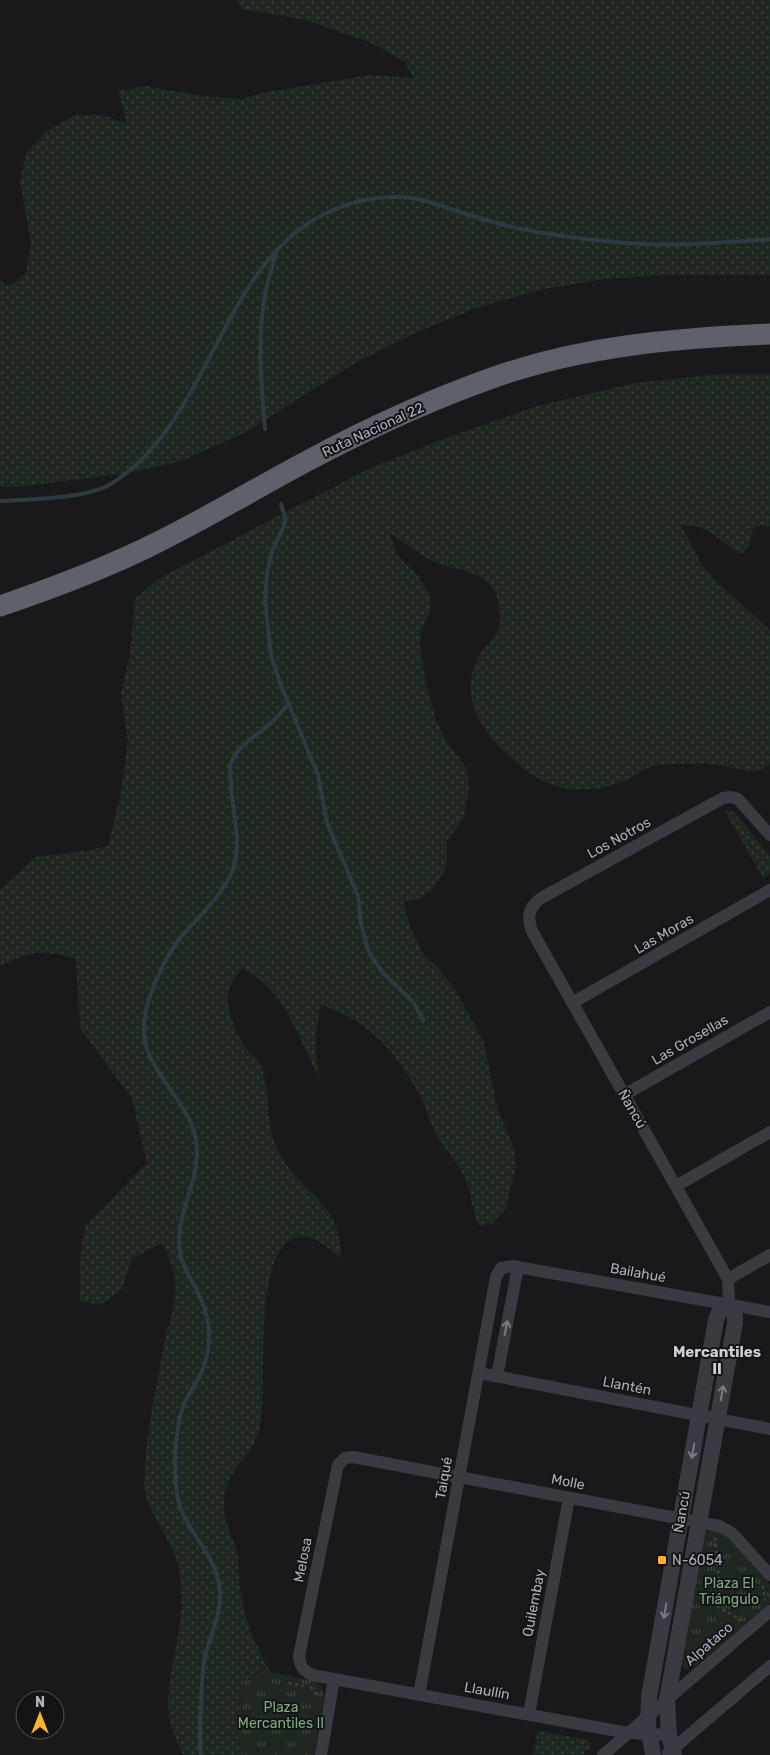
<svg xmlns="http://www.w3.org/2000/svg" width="770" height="1755" font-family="Rubik,sans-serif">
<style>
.grass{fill:url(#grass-dots)}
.park{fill:url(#park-tufts)}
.pitch{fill:#1f2820}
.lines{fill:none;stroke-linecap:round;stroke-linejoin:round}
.stream{stroke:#2e3a42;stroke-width:4}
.path{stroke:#404349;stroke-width:2.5;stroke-dasharray:2.5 4;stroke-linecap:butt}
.minor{stroke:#3a3b42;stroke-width:12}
.tertiary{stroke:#3a3b42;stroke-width:16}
.trunk{stroke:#5e616a;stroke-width:21}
.oneway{stroke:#787c86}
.poi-dot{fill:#ffb22f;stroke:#141417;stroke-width:2}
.labels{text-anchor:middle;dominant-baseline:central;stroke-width:4;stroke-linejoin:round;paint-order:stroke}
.street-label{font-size:14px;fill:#abb1bd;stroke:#141417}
.poi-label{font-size:14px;fill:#abb1bd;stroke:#141417;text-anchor:start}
.park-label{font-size:14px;fill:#80a981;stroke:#141417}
.neighbourhood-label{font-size:15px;font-weight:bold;fill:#ccd0d8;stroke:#141417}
</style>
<defs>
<pattern id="grass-dots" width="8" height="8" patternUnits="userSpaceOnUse" patternTransform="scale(1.25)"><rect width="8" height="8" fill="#1f2820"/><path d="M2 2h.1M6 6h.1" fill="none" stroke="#3d453e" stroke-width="1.8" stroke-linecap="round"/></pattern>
<pattern id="park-tufts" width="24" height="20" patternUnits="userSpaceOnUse" patternTransform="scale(1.25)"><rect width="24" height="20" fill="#1f2820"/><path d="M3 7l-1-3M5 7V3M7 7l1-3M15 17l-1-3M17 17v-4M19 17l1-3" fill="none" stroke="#3d453e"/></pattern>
</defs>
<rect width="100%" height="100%" fill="#19191c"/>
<path class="grass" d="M237,0h533v275h-102l-64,4 -60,10 -65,18 -62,25 -64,32 -107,68 -65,29 -53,12 -110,14h-18v-206l10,5 16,-13 5,-30 -11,-61 6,-29 20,-22 29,-16h27l25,9 -9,-33 27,-5 58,10 39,3 20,-6 108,-18 43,3 -8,-16 -33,-19 -66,-23 -64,-11z
M720,374h50v153l-7,-2 -10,3 -3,17 -9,9c-24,-14 -30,-29 -60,-29l21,40 17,19 51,46v133c-12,17 -40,2 -57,1 -10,-1 -20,0 -30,0 -10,0 -21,0 -31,2 -7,2 -13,7 -20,11 -19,10 -40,14 -62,12 -24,-2 -45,-18 -62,-34 -28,-25 -49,-60 -30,-97 5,-10 18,-20 21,-31 2,-10 0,-29 -5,-37 -16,-22 -36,-18 -57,-27 -18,-8 -32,-21 -48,-30l9,23 20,20 12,18 1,15 -10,22 -1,17 6,36 10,36 10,21 21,28 2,20 -5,28 -17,24v23l-6,13 -10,14 -14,9 -14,1 7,26 13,27 17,16 14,18 30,55 13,64 18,44 1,16 -11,43 -13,13 -13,3c-8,-17 -7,-33 -14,-48 -8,-16 -21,-29 -29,-44 -6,-10 -8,-22 -13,-32 -23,-46 -52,-81 -102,-97 -7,26 -6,47 -2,73 -20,-39 -35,-90 -77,-110 -4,6 -10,13 -13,20 -6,18 7,46 17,60 5,6 12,11 15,18 11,28 3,57 17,85 23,46 63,47 63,107 -10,-7 -22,-20 -35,-21 -58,-6 -37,157 -46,191 -9,34 -38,40 -36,81 1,14 8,27 12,40 4,15 2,30 5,45 4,29 16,52 29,78l-10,-1 -8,3 -10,19v62h-59c-8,-16 -16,-36 -15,-54 3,-47 20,-82 11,-131 -5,-30 -35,-59 -35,-87 1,-46 12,-93 20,-138 3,-16 9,-32 11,-48 2,-19 -4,-38 -13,-54l-30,15 -11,32 -21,15 -20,-4v-43l5,-32 62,-63 -15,-64 -52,-71 -4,-69c-35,-10 -43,-9 -76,7v-76l35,-33 43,-5 30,-6 13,-54 7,-51 -7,-48 9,-40 5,-54 23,-20 212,-111 71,-28 96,-34 98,-23z
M724,810l10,2 36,44v18l-7,4z
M538,1731l50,9 3,7 -9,8h-49z"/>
<path class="park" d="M711,1530l17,5 42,50v18l-76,64 -8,2 -6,-5 25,-131z
M265,1671l51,11 6,5 2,9 -10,59h-72l1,-71 9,-10z"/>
<path class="pitch" d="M734,1565l13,14 -8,8 -13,-15z"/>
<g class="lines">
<path class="stream" d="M265,429c-4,-45 -8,-90 0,-134 2,-15 8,-30 12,-45
M0,501c26,-1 87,-3 109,-16 103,-61 111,-226 222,-274 25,-11 53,-16 81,-13 16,2 33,10 48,14 30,10 59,18 90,22 31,5 64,9 96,10 41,2 83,-2 124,-5
M281,504l4,14 -1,8 -12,25 -5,22 -2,28 6,54 9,28 38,92 9,48 31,73 3,27 7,27 14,22 31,30 10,18
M201,1755c-2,-15 -1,-30 0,-46 1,-20 0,-37 5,-57 5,-18 14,-36 14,-55 1,-43 -39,-66 -43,-104 -4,-25 -2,-69 8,-91 8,-16 19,-29 22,-47 5,-23 0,-46 -11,-66 -5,-10 -12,-21 -15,-31 -9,-38 17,-71 16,-108 -1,-50 -59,-78 -53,-129 4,-28 20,-62 37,-84 17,-20 39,-39 50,-63 13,-29 1,-60 0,-90 0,-5 -2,-13 -1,-18 6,-21 29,-31 43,-45 6,-5 10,-11 15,-17"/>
<path class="path" d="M715,1538l7,71
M763,1586l2,14
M700,1597l41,23
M289,1683l14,3
M311,1687l7,10"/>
<path class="minor" d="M572,1003l198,-113
M624,1095l146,-83
M676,1186l94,-54
M728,1279l42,-24
M729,1305l-1,-26 -196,-348c-6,-15 -2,-26 11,-34l180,-99 8,-1 7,2 32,36
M479,1373l291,56
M497,1376l21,-109
M419,1695l77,-418 5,-9 11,-2 258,46
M529,1714l40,-216
M669,1735l-41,-2 -316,-58c-9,-4 -12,-9 -13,-19l39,-191 7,-7 8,-1 366,69 13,7 38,42
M668,1753l102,-87
M321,1755l13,-76
M603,1755l167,-144"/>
<path class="tertiary" d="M653,1755l-5,-30 1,-28 67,-377 3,-8 10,-7 6,10v8l-68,377 2,35 5,20"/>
<path class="trunk" d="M0,606c53,-18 104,-37 154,-62 53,-26 104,-57 157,-85 58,-31 119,-59 181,-81 89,-32 184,-40 278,-44"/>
</g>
<defs><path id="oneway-shaft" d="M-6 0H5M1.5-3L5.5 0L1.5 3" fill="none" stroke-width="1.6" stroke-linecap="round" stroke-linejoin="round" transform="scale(1.25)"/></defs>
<g class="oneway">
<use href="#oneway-shaft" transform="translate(506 1328) rotate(-79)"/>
<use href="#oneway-shaft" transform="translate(722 1393) rotate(-80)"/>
<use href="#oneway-shaft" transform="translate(693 1451) rotate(100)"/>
<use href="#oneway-shaft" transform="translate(665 1611) rotate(100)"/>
</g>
<rect class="poi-dot" x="657" y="1555" width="10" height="10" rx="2.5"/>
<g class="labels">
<g class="street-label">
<text transform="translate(373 430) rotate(-25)">Ruta Nacional 22</text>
<text transform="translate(619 838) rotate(-29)">Los Notros</text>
<text transform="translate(664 934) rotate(-30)">Las Moras</text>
<text transform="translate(690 1040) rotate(-30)">Las Grosellas</text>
<text transform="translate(632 1109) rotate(60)">Ñancú</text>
<text transform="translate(638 1273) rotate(10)">Bailahué</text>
<text transform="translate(627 1386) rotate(11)">Llantén</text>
<text transform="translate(444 1478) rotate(-80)">Taiqué</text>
<text transform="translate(568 1482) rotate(11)">Molle</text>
<text transform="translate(682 1512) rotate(-80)">Ñancú</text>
<text transform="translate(303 1560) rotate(-79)">Melosa</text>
<text transform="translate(534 1603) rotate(-79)">Quilembay</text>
<text transform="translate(709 1644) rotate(-41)">Alpataco</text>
<text transform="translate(487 1691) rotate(10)">Llaullín</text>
</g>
<g class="poi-label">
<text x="672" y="1560">N-6054</text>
</g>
<g class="park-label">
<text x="729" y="1583">Plaza El<tspan x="729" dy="16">Triángulo</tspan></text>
<text x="281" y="1707">Plaza<tspan x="281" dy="16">Mercantiles II</tspan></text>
</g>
<g class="neighbourhood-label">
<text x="717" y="1352">Mercantiles<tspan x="717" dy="17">II</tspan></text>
</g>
</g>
<g transform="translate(40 1715)"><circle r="24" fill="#141417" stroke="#505359"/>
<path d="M0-4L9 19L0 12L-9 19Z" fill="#ffb22f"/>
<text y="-8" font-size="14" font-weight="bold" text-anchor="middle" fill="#abb1bd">N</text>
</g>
</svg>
